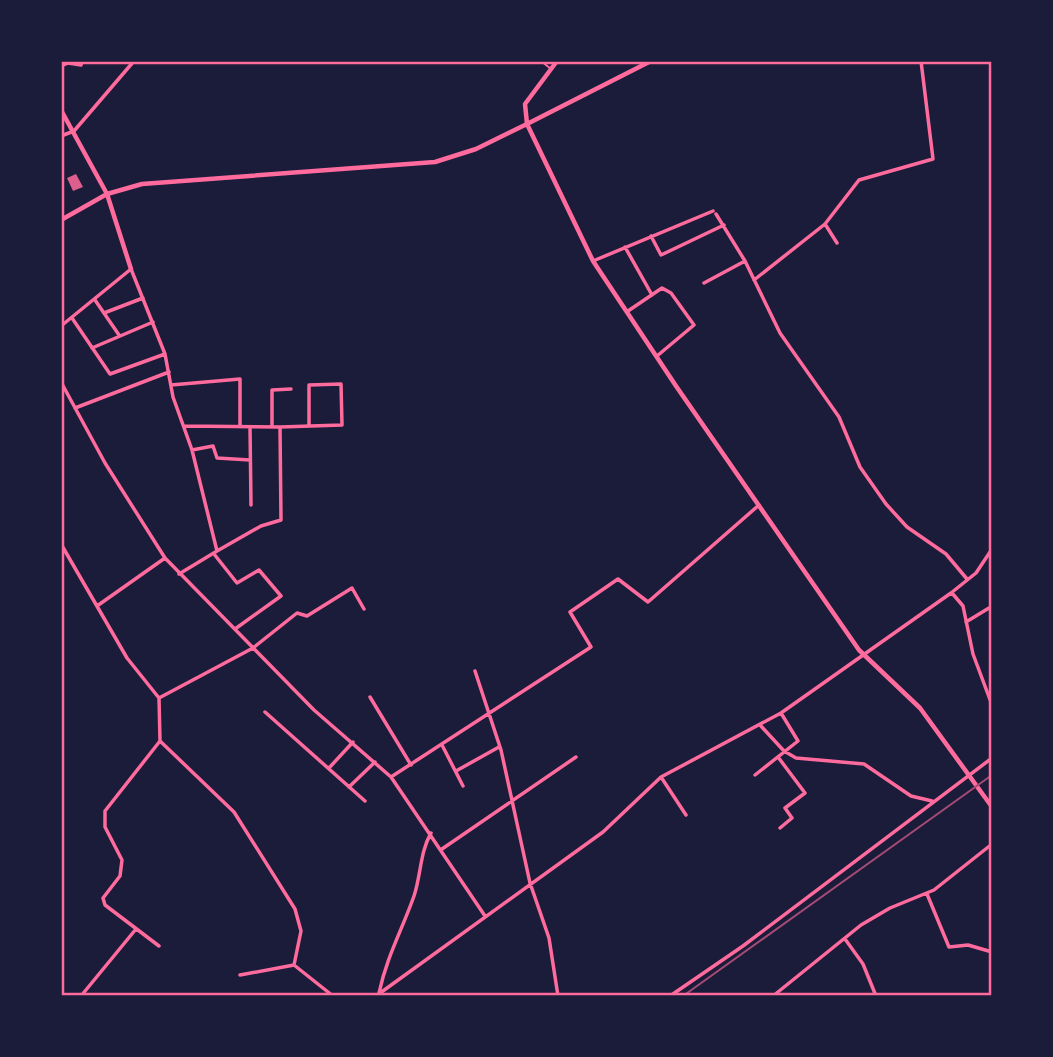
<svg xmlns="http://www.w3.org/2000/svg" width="1053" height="1057" font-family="'Fira Sans Condensed',sans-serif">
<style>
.building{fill:#dd5f8e}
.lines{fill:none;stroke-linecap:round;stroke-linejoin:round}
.service{stroke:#ff6b9d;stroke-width:2}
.minor{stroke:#ff6b9d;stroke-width:3.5}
.tertiary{stroke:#ff6b9d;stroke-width:4.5}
.secondary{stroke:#ff6b9d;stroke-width:4.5}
.rail{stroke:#a44b75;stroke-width:2}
.neatline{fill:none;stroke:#ff6b9d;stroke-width:2.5}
</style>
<rect width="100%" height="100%" fill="#1b1b3a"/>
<path class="building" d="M76,174l7,13 -10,4 -6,-13z"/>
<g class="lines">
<path class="service" d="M541,61l10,8"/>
<path class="minor" d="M61,66l7,-3 13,2 1,-4
M61,136l13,-5 60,-70
M716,214l29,47 35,72 59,84 21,50 26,37 21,23 39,27 21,25
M825,224l12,19
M651,236l10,19 63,-30
M625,247l27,48
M593,261l120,-50
M754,280l71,-56 34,-44 74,-21 -12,-98
M704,283l41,-22
M95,300l24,35
M628,311l34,-23 9,5 23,32 -37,31
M104,313l39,-15
M72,318l38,56 55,-20
M61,326l70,-57 34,85 8,43 19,53 25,101 -38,23
M92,348l61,-26
M61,382l44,81 60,95 149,152 77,67 94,139
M171,385l69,-6v47
M75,408l94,-36
M184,426l96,1 1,93 -20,6 -44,25
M250,427l1,78
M272,427v-37l19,-1
M280,427l62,-2 -1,-41 -32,1v41
M192,450l21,-4 4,12 33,2
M61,544l66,114 32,40 1,43 -55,70v16l17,33 -2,16 -17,22 2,7 54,41
M214,554l23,29 22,-13 22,26 -46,33
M952,593l11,13 10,48 19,51
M97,606l68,-48
M966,622l23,-14
M475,671l26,79 29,133 19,55 9,58
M370,697l41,68
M159,698l94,-50 44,-35 10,3 45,-28 12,21
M265,712l100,89
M760,725l24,26 12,7 68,6 47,32 21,5
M160,741l74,71 61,97 6,22 -7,34 39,31
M442,745l21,41
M778,757l27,36 -20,15 7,10 -12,10
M329,768l24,-26
M456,771l43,-24
M755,775l43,-34 -17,-28
M391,777l200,-130 -21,-35 48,-33 30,23 111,-97
M661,777l25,38
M349,787l26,-25
M442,849l134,-92
M927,894l22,53 19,-2 24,7
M845,939l18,25 13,32
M240,975l54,-10
M379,993c8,-37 23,-63 35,-97 7,-21 6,-44 17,-63
M81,996l55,-67
M376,996l227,-164 58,-55 120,-64 170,-120 25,-20 16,-24
M670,996l73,-50 249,-188
M773,996l88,-71 29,-17 44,-18 58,-46"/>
<path class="tertiary" d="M557,61l-32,43 2,20 124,-63
M61,110l46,84 24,75"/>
<path class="secondary" d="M61,220l46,-26 35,-10 293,-22 41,-13 51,-25 66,137 83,125 183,264 61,58 72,99"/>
<path class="rail" d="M683,996l309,-221"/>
</g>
<rect width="1053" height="1057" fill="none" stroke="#1b1b3a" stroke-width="126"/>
<rect x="63" y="63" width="927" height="931" class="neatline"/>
</svg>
